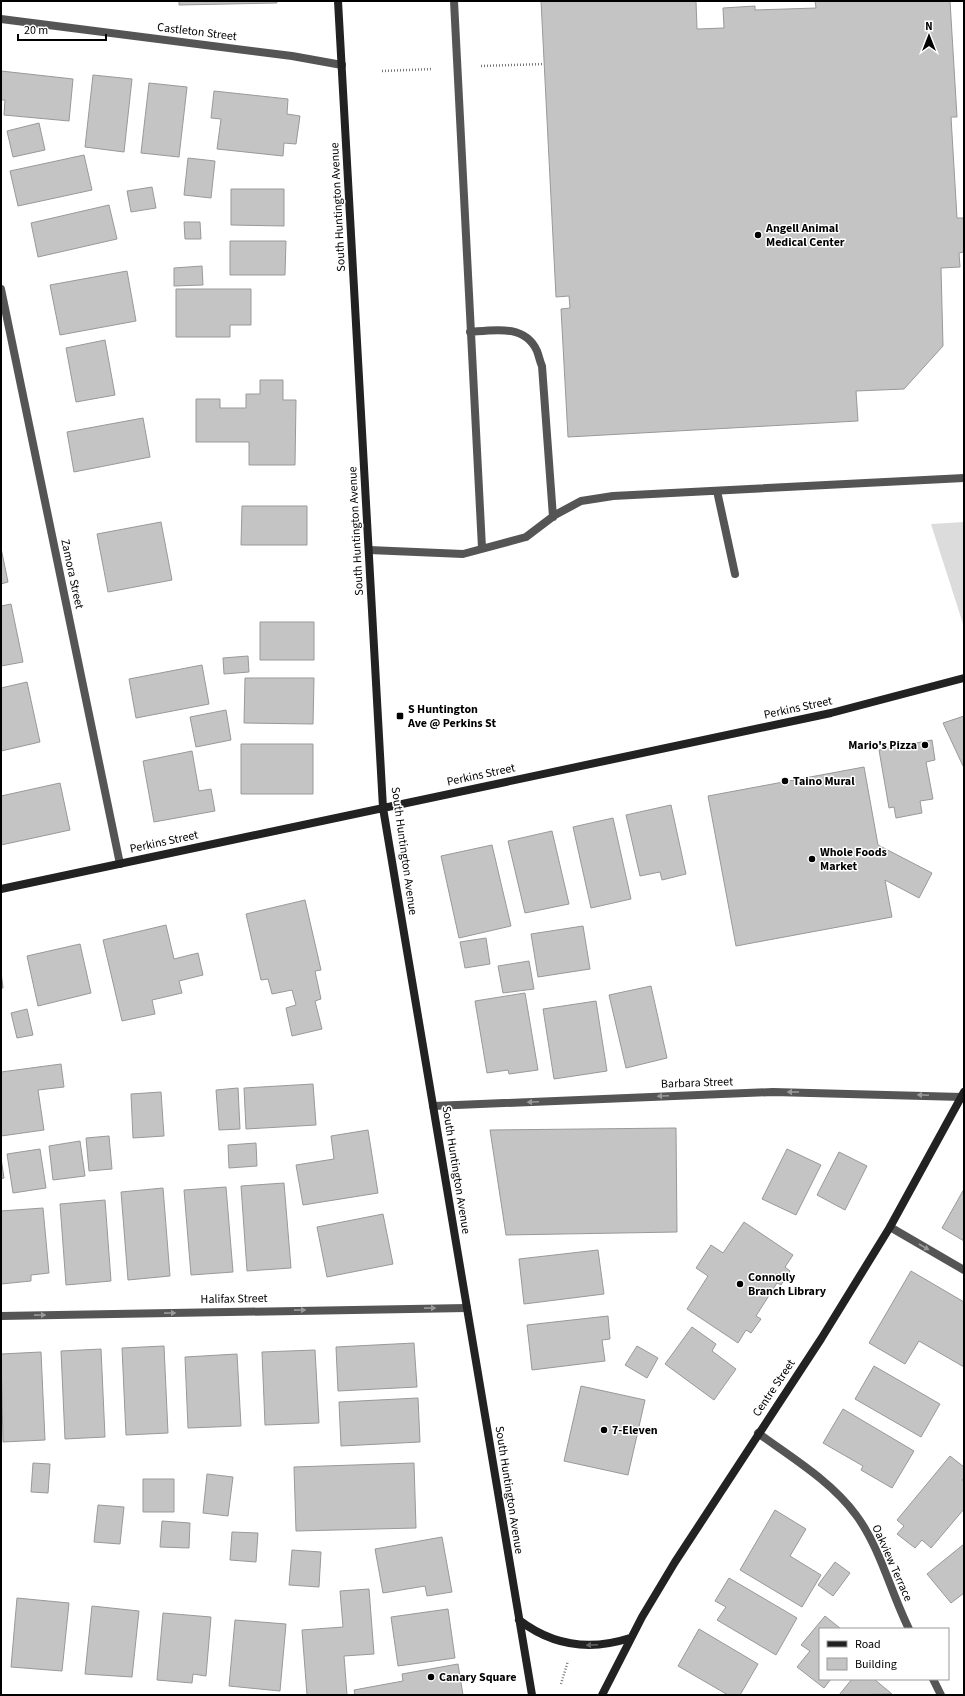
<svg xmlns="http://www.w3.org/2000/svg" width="965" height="1696" font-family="'Source Sans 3',sans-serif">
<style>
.green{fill:#dcdcdc}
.building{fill:#c4c4c4;stroke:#999}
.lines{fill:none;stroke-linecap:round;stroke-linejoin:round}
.path{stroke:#777;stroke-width:2.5;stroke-dasharray:1 2;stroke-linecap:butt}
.lane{stroke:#555;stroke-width:8}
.street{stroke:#555;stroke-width:8}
.secondary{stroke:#222;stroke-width:8}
.oneway{fill:#999}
.oneway2{fill:#646464}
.poi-dot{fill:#000;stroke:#fff;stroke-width:1.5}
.labels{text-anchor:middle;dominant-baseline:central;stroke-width:3;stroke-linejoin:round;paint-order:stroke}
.street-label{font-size:12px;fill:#000;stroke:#fff}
.poi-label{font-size:12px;font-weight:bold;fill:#000;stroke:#fff;text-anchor:start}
</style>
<rect width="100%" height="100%" fill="#fff"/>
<path class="green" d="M964,522v105l-33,-103z"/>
<path class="building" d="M179,1h98v2l-98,2z
M541,1h155l1,28 27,-1 -1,-20 32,-2v4l61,-2 -1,-7h135l7,116h-6l6,101h7v34l-5,1 1,14 -19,1 2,78 -39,43 -48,2 2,30 -290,16 -7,-128 9,-1 -1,-12 -13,1z
M1,71l72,8 -4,42 -65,-6 1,-15h-4z
M93,75l39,4 -8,73 -39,-5z
M149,83l38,4 -8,70 -38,-4z
M214,91l74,8 -1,15 13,2 -4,28 -12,-1 -1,13 -66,-7 4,-30 -10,-1z
M39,123l6,27 -32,7 -6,-26z
M84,155l8,35 -74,16 -8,-35z
M188,158l27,3 -4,37 -27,-3z
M152,187l4,21 -25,4 -4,-21z
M231,189h53v37l-53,-1z
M109,205l8,34 -79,18 -7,-34z
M184,222h16l1,17h-16z
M230,241h56l-1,34h-55z
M202,266l1,19 -29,1v-18z
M127,271l9,50 -76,14 -10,-50z
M176,289h75v36h-21v12h-54z
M105,340l10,55 -39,7 -10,-54z
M260,380h23v20h13l-1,65h-46v-23h-53v-43h24v9h26v-14h14z
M143,418l7,39 -76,15 -7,-40z
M242,506h65v39h-66z
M161,522l11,58 -64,12 -11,-58z
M1,548l7,34 -7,2z
M11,604l12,58 -22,4v-60z
M260,622h54v38h-54z
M248,656l1,16 -25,2 -1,-16z
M202,665l7,39 -73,14 -7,-39z
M245,678h69l-1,46 -69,-1z
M27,682l13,60 -39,9v-63z
M226,710l5,30 -35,7 -6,-30z
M964,716v49l-1,1 -20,-43z
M932,740l3,20 -9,2 7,37 -13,2 2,12 -26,5 -2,-11 -5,1 -10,-58z
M241,744h72v50h-72z
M192,751l7,40 12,-2 4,22 -61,11 -11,-61z
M864,767l14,78 54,28 -13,25 -34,-18 7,37 -156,29 -28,-150z
M60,783l10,47 -69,15v-49z
M671,805l15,69 -24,6 -2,-8 -20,4 -14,-61z
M613,818l18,81 -40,9 -18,-81z
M552,831l17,73 -44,9 -17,-72z
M492,845l19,81 -52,12 -18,-82z
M305,900l16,70 -6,1 6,28 -6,2 7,28 -30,7 -6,-28 10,-3 -4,-15 -20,4 -4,-15 -7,1 -15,-66z
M166,925l8,34 24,-6 5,22 -24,6 3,12 -30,7 3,14 -33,7 -19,-81z
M583,926l7,43 -52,8 -7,-43z
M486,938l4,26 -25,4 -5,-26z
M80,944l11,49 -53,13 -11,-50z
M529,961l5,28 -31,4 -5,-27z
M1,972l2,16h-2z
M651,986l16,72 -41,10 -17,-73z
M525,993l13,77 -29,4 -1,-4 -21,3 -12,-72z
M596,1001l11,70 -53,8 -11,-70z
M27,1009l6,26 -16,3 -6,-25z
M61,1064l3,23 -26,3 6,40 -43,6v-64z
M313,1084l3,41 -70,4 -2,-41z
M238,1088l2,41 -21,1 -3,-40z
M161,1092l3,44 -31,2 -2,-44z
M676,1128l1,104 -171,3 -16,-105z
M368,1130l10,63 -75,12 -7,-40 38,-6 -3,-23z
M109,1136l3,33 -23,2 -3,-33z
M80,1141l5,35 -32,4 -4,-34z
M256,1143l1,23 -28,2 -1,-23z
M40,1149l6,39 -33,5 -6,-39z
M787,1149l34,16 -25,50 -34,-16z
M839,1152l28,14 -22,44 -28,-15z
M1,1158l3,20 -3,1z
M284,1183l7,85 -44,3 -6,-85z
M226,1187l7,85 -42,3 -7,-85z
M163,1188l7,88 -42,4 -7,-88z
M964,1189v52l-22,-13z
M105,1200l6,81 -45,4 -6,-81z
M43,1208l6,65 -18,2v6l-30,3v-73z
M383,1214l10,50 -66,13 -10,-50z
M744,1222l49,33 -8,12 5,4 -9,14 -4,-2 -21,33 5,3 -10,14 -5,-3 -8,13 -51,-34 21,-33 -12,-8 15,-23 12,8z
M598,1250l6,44 -80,10 -5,-45z
M911,1271l53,31v65l-45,-26 -14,23 -36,-21z
M608,1316l2,23 -8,1 3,21 -73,9 -5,-45z
M692,1327l24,17 -4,7 24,18 -22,31 -49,-36z
M414,1343l3,44 -79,4 -2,-44z
M164,1346l4,87 -42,2 -4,-87z
M637,1346l21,12 -11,20 -22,-13z
M101,1349l4,88 -40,2 -4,-88z
M315,1350l4,73 -54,2 -3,-73z
M41,1352l4,88 -42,2 -2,-88z
M237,1354l4,72 -53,2 -3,-71z
M874,1366l66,38 -19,33 -66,-38z
M581,1386l64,14 -17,75 -64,-14z
M418,1398l2,44 -79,4 -2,-44z
M843,1409l71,42 -22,37 -31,-18 2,-4 -40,-23z
M950,1456l14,11v11l-2,2 2,1v28l-33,39 -9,-8 -7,8 -18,-14 7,-8 -7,-6z
M33,1463l17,1 -2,29 -17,-1z
M414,1463l2,65 -120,3 -2,-64z
M207,1474l26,3 -5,39 -25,-3z
M143,1479h31v33h-31z
M98,1505l26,2 -4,37 -26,-2z
M775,1510l31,19 -16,27 31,19 -19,32 -62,-37z
M162,1521l28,2 -1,25 -29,-1z
M232,1532l26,1 -2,29 -26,-2z
M442,1537l10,55 -25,4 -2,-10 -42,7 -8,-44z
M964,1544v49l-13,10 -24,-29z
M292,1550l29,2 -2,35 -30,-2z
M835,1562l15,11 -17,23 -15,-11z
M729,1578l68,40 -21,37 -59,-35 9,-13 -11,-6z
M369,1589l5,65 -30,2 3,39h-40l-5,-65 41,-3 -3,-36z
M17,1598l52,5 -7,68 -51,-4z
M92,1606l47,5 -7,66 -47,-3z
M448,1609l7,49 -57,8 -7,-49z
M163,1613l48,4 -5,59 -13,-2 -1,9 -35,-3z
M825,1616l16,13h-21v50h11l-7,9 -27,-21 13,-16 -9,-6z
M235,1620l51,4 -6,67 -51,-5z
M699,1629l59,35 -18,31h-12l-50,-29z
M458,1664l5,31h-108l-1,-5 49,-9 -1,-7z
M852,1679h22l18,15 -53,1z"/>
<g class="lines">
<path class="path" d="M481,66l63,-2
M382,71l50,-2
M561,1684l7,-23"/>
<path class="lane" d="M454,1l28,547
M470,332c24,-2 55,-8 67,19 2,5 3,11 5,15l11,151
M717,491l18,83
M369,550l94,4 63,-17 29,-22 26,-14 32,-5 351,-18"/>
<path class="street" d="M1,19l291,37 50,9
M1,289l119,575
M433,1106l340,-14 189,5
M890,1227l74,43
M1,1316l466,-8
M758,1433c34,25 73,48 98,82 24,32 35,78 53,114
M933,1679l8,16"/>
<path class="secondary" d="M338,1l45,807 149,887
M1,889l830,-176 133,-35
M519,1620c34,26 71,31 111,18
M602,1695l40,-78 33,-55 146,-223 69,-112 74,-135"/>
</g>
<defs><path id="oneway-solid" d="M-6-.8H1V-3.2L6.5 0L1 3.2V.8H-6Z"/></defs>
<g class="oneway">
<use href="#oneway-solid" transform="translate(793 1092) rotate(180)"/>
<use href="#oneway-solid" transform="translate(923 1095) rotate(-178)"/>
<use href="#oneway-solid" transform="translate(663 1096) rotate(178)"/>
<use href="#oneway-solid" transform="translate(533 1102) rotate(178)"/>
<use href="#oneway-solid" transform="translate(924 1247) rotate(30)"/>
<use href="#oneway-solid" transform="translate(430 1308) rotate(-1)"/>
<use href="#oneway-solid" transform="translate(300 1310) rotate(-1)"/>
<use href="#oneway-solid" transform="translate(170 1313) rotate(-1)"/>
<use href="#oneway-solid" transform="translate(40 1315) rotate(-1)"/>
</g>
<use class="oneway2" href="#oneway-solid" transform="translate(592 1645) rotate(178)"/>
<g class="poi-dot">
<circle cx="758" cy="235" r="4"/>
<rect x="396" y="712" width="8" height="8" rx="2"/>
<circle cx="925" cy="745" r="4"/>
<circle cx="785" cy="781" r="4"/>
<circle cx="812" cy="859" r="4"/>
<circle cx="740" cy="1284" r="4"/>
<circle cx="604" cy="1430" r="4"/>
<circle cx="431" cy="1677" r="4"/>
</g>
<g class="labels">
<g class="street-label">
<text transform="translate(197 32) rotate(7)">Castleton Street</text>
<text transform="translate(338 207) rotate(-93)">South Huntington Avenue</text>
<text transform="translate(356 531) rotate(-93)">South Huntington Avenue</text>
<text transform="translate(72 574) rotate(78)">Zamora Street</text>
<text transform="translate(798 708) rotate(-12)">Perkins Street</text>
<text transform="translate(481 775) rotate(-12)">Perkins Street</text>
<text transform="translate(164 842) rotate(-12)">Perkins Street</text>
<text transform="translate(404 851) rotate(82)">South Huntington Avenue</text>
<text transform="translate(697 1083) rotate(-2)">Barbara Street</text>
<text transform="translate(456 1170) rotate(81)">South Huntington Avenue</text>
<text transform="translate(234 1299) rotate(-1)">Halifax Street</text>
<text transform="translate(774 1388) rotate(-56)">Centre Street</text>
<text transform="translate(509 1490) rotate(81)">South Huntington Avenue</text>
<text transform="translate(892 1563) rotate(66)">Oakview Terrace</text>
</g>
<g class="poi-label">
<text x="766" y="228">Angell Animal<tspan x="766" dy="14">Medical Center</tspan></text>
<text x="408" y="709">S Huntington<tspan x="408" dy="14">Ave @ Perkins St</tspan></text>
<text x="917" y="745" text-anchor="end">Mario's Pizza</text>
<text x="793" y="781">Taino Mural</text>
<text x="820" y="852">Whole Foods<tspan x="820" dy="14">Market</tspan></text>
<text x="748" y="1277">Connolly<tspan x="748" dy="14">Branch Library</tspan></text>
<text x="612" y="1430">7-Eleven</text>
<text x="439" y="1677">Canary Square</text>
</g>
</g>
<rect width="965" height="1696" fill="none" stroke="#000000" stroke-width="4"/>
<rect x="819" y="1628" width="130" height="52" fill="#ffffff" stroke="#999999"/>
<rect x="827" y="1641" width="20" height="6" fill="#222222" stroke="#999999"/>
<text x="855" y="1648" font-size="12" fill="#000000">Road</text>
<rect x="827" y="1658" width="20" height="12" fill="#c4c4c4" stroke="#999999"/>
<text x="855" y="1668" font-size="12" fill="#000000">Building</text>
<g transform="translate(929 36)" stroke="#ffffff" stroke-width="3" paint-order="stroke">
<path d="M0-3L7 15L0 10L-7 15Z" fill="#000000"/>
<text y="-6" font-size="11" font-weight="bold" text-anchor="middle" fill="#000000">N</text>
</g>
<path d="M18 34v6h88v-6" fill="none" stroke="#000000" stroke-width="2"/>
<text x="24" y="34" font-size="12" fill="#000000" stroke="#ffffff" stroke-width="3" paint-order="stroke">20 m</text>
</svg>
